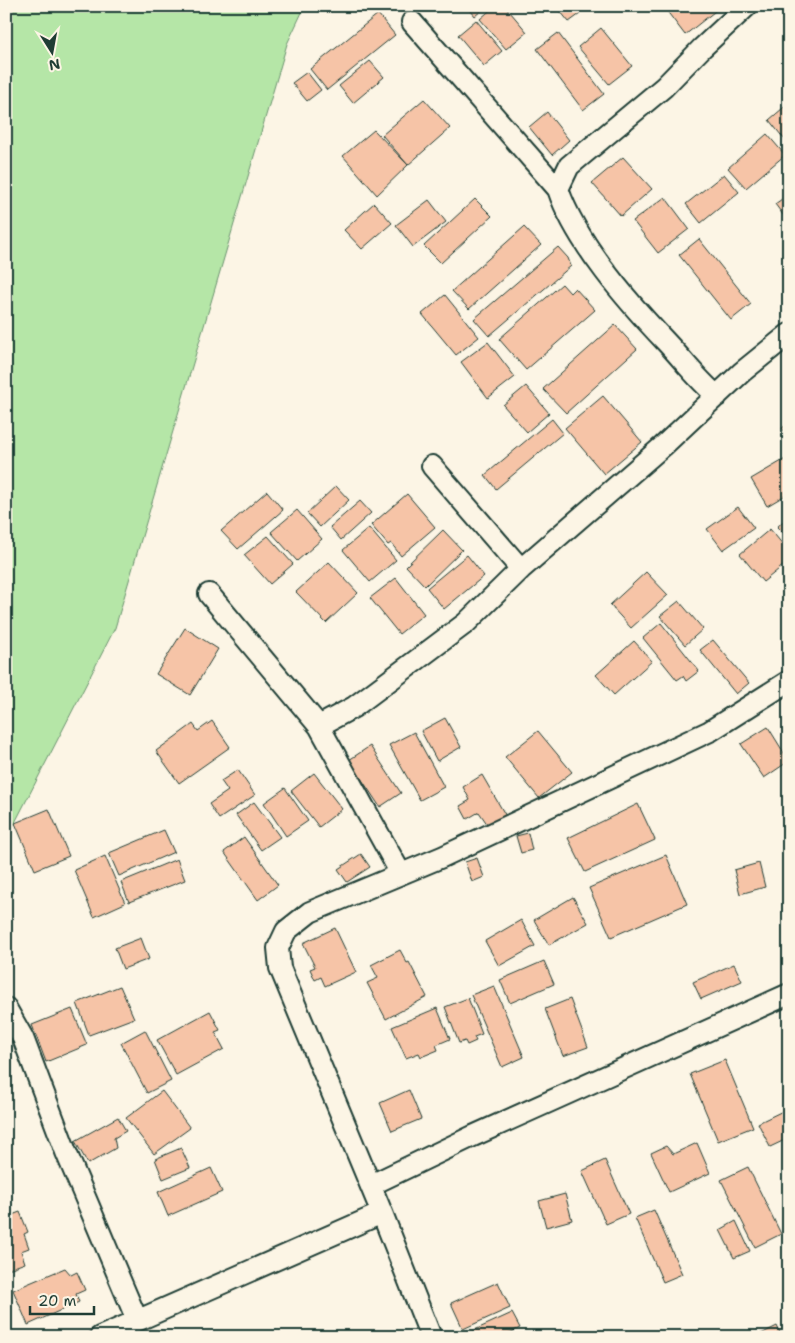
<svg xmlns="http://www.w3.org/2000/svg" width="795" height="1343" font-family="'Shantell Sans',sans-serif">
<style>
.green{fill:#b5e6a7;stroke:#6a926e}
.building{fill:#f6c4a7;stroke:#1f3d34}
.lines{fill:none;stroke-linecap:round;stroke-linejoin:round}
.minor-casing{stroke:#1f3d34;stroke-width:24}
.minor{stroke:#fcf5e5;stroke-width:20}
</style>
<rect width="100%" height="100%" fill="#fcf5e5"/>
<filter id="ink" filterUnits="userSpaceOnUse"><feTurbulence type="fractalNoise" baseFrequency=".02" numOctaves="2"/><feDisplacementMap in="SourceGraphic" scale="10" xChannelSelector="R" yChannelSelector="G"/><feConvolveMatrix kernelMatrix="1 2 1 2 8 2 1 2 1" color-interpolation-filters="sRGB"/></filter>
<g filter="url(#ink)">
<path class="green" d="M6,6h299l-18,38 -172,584 -109,212z"/>
<path class="building" d="M467,6h20l-12,10z
M495,6h10l22,26 -21,17 -26,-30z
M556,6h17l7,8 -11,8z
M663,6h55l1,2 -34,27z
M378,14l17,21 -68,55 -17,-21z
M476,20l26,31 -18,15 -26,-31z
M601,28l31,38 -23,18 -31,-37z
M558,33l46,61 -21,16 -46,-61z
M370,61l14,16 -31,26 -14,-17z
M307,72l14,18 -14,11 -15,-18z
M424,99l26,29 -42,37 -26,-30z
M789,103v42l-20,-25z
M547,112l22,28 -17,15 -23,-28z
M374,130l34,35 -31,30 -34,-39z
M767,134l18,21 -39,33 -18,-20z
M623,157l29,32 -31,27 -29,-33z
M724,174l15,18 -38,31 -15,-19z
M789,194v29l-14,-19z
M665,197l24,32 -31,24 -25,-32z
M475,199l17,17 -51,47 -17,-17z
M429,200l17,22 -33,25 -17,-22z
M374,203l18,20 -30,26 -18,-19z
M524,227l17,18 -72,64 -17,-18z
M699,239l52,65 -20,16 -52,-65z
M558,247l10,11 3,8 -82,70 -15,-17z
M562,284l8,9 5,-5 20,22 -69,60 -27,-31z
M445,295l34,42 -23,18 -34,-41z
M615,325l22,24 -71,64 -23,-24z
M488,342l27,35 -27,21 -27,-36z
M526,386l23,27 -22,19 -24,-27z
M603,396l39,46 -38,32 -39,-46z
M552,419l11,14 -67,56 -11,-14z
M789,423v15l-7,-10z
M787,458l2,35 -22,13 -16,-27z
M336,486l13,14 -29,27 -13,-14z
M267,491l16,19 -45,39 -17,-18z
M407,494l28,33 -34,29 -10,-13 -3,2 -17,-20z
M360,501l11,12 -30,27 -11,-13z
M738,507l16,21 -31,22 -16,-21z
M297,510l25,29 -25,22 -26,-29z
M789,516v23l-12,-12z
M369,528l27,32 -26,22 -27,-32z
M770,529l19,23v9l-26,21 -23,-28z
M443,530l19,20 -37,36 -19,-20z
M268,536l25,28 -23,20 -26,-29z
M467,555l17,21 -40,33 -17,-21z
M329,562l29,31 -32,30 -30,-31z
M646,572l22,23 -37,33 -21,-23z
M396,578l28,36 -25,20 -29,-36z
M679,601l24,28 -18,16 -25,-29z
M661,623l38,48 -13,10 -3,-5 -6,4 -34,-42z
M185,628l33,21 -28,46 -34,-21z
M713,640l36,43 -13,11 -36,-44z
M634,641l18,20 -38,34 -18,-20z
M445,718l16,29 -24,14 -16,-30z
M212,721l18,26 -51,36 -23,-32 37,-27 5,7z
M768,727l21,34 -25,17 -23,-34z
M538,731l34,41 -33,26 -34,-41z
M414,732l30,55 -24,13 -31,-55z
M370,746l31,47 -21,14 -31,-47z
M238,770l17,25 -36,24 -10,-15 19,-13 -7,-10z
M314,773l28,36 -23,18 -28,-36z
M482,775l25,43 -17,10 -11,-16 -12,7 -7,-13 10,-6 -7,-13z
M285,788l23,33 -22,15 -22,-33z
M254,802l26,35 -19,13 -25,-35z
M638,804l17,36 -70,32 -17,-34z
M49,809l20,47 -34,14 -20,-47z
M164,830l10,22 -55,24 -10,-23z
M528,833l4,17 -11,3 -5,-17z
M244,837l34,48 -20,15 -34,-48z
M361,854l9,13 -23,15 -9,-13z
M666,855l21,49 -76,33 -22,-49z
M105,856l20,47 -31,14 -20,-47z
M477,858l7,19 -12,5 -7,-20z
M177,859l8,21 -56,22 -8,-20z
M759,863l6,24 -25,7 -6,-24z
M573,897l15,26 -39,22 -15,-25z
M521,920l14,26 -36,20 -14,-25z
M335,928l21,44 -31,14 -4,-9 -6,3 -5,-11 5,-2 -12,-24z
M141,938l8,21 -26,10 -8,-21z
M400,950l7,13 2,-1 18,35 -41,22 -19,-36 11,-5 -7,-13z
M544,961l10,23 -44,19 -10,-23z
M734,964l8,17 -41,18 -8,-17z
M120,986l14,32 -45,17 -12,-32z
M494,986l30,71 -22,10 -31,-72z
M468,998l14,36 -8,3 2,4 -9,4 -2,-4 -6,2 -14,-36z
M570,999l18,48 -25,9 -18,-47z
M437,1008l13,31 -14,6 2,5 -17,7 -2,-4 -13,5 -14,-31z
M72,1009l15,36 -41,17 -14,-37z
M210,1011l10,19 -5,2 9,17 -48,26 -19,-35z
M145,1030l26,51 -24,12 -26,-50z
M725,1060l28,67 -35,14 -28,-67z
M409,1090l12,29 -29,12 -12,-28z
M162,1091l28,37 -36,26 -28,-36z
M789,1108v30l-19,9 -12,-24z
M118,1117l8,14 -12,7 2,10 -28,16 -13,-23z
M697,1143l13,30 -41,19 -18,-39 15,-7 7,8z
M181,1148l9,20 -27,11 -8,-20z
M605,1160l24,54 -23,10 -24,-53z
M748,1167l33,67 -26,13 -34,-67z
M211,1168l11,24 -54,24 -10,-24z
M565,1194l7,26 -26,7 -7,-26z
M6,1200l6,15 8,-3 8,20 -4,2 5,14 -8,3 4,12 -19,7z
M654,1210l28,64 -19,8 -28,-64z
M736,1221l14,30 -16,7 -14,-28z
M65,1268l6,7 6,-3 8,18 -9,4 3,8 -51,23 -15,-35z
M498,1282l12,26 -47,21 -12,-26z
M512,1313l8,15 -19,9h-34l-1,-3z
M777,1326l5,11h-27z"/>
<g class="lines">
<g class="minor-casing">
<path id="minor" d="M412,22l146,167
M717,396c-19,-16 -33,-35 -50,-53 -39,-41 -91,-100 -109,-154l11,-23 95,-79 38,-39 45,-42
M432,466l89,103
M209,594l110,132
M401,874l-82,-148 35,-19 112,-84 55,-54 142,-123 79,-74 47,-38
M6,1008l17,30 43,114 71,168
M371,1185l102,-49 316,-142
M100,1337l282,-124
M431,1337l-49,-124 -102,-245 -2,-20 8,-17 24,-19 132,-55 268,-126 79,-50"/>
</g>
<use href="#minor" class="minor"/>
</g>
</g>
<rect width="795" height="1343" fill="none" stroke="#fcf5e5" stroke-width="25"/>
<rect x="12" y="12" width="770" height="1318" fill="none" stroke="#1f3d34" stroke-width="2" filter="url(#ink)"/>
<g transform="translate(52 52) rotate(169)" stroke="#fcf5e5" stroke-width="4" paint-order="stroke">
<path d="M0-4L9 19L0 12L-9 19Z" fill="#1f3d34"/>
<text y="-8" font-size="14" font-weight="bold" text-anchor="middle" fill="#1f3d34">N</text>
</g>
<path d="M30 1306v8h64v-8" fill="none" stroke="#1f3d34" stroke-width="2.5"/>
<text x="38" y="1306" font-size="15" fill="#1f3d34" stroke="#fcf5e5" stroke-width="4" paint-order="stroke">20 m</text>
</svg>
